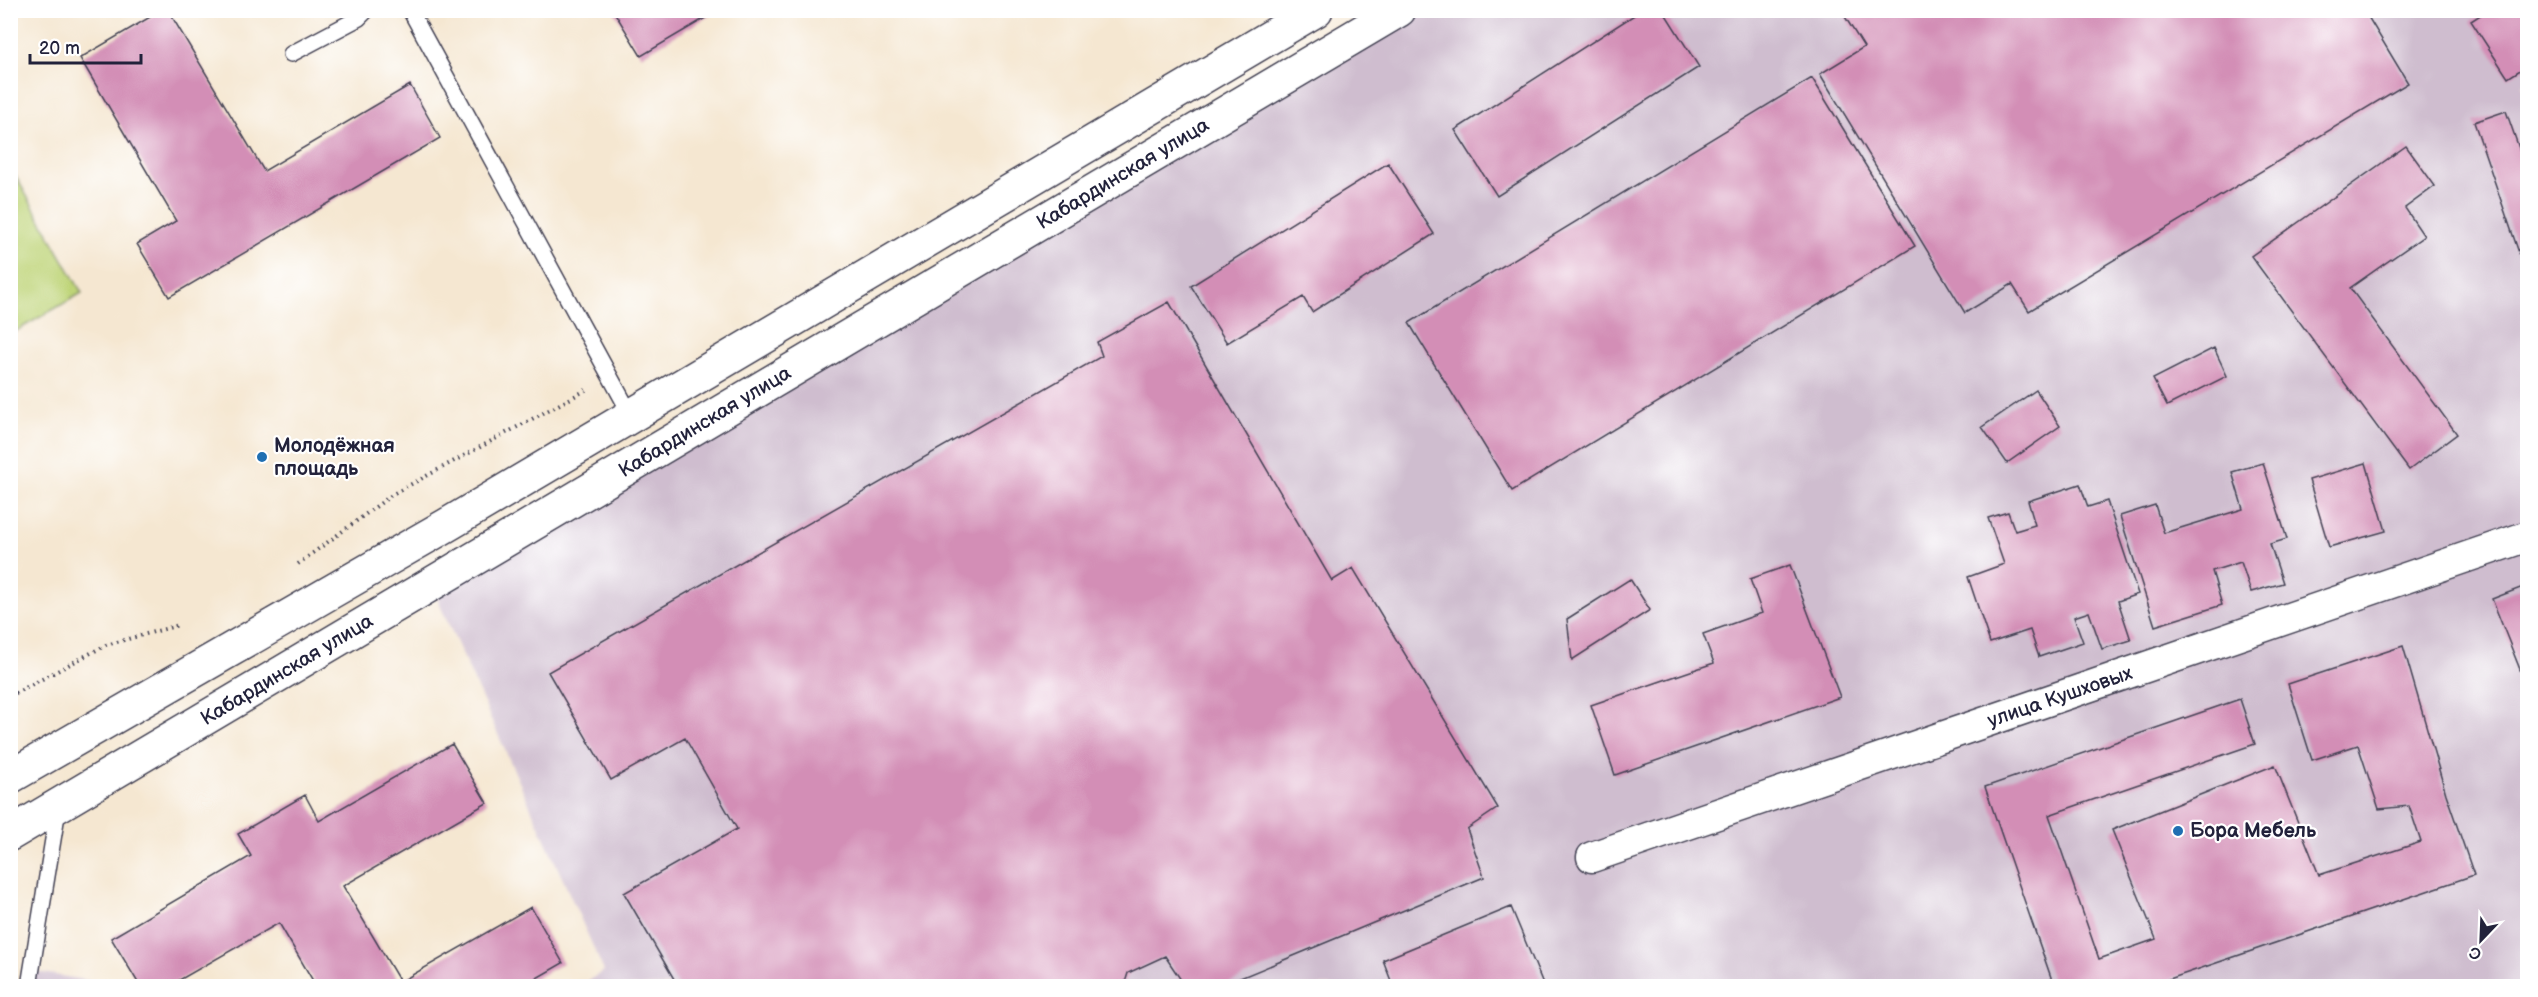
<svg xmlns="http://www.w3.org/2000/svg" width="2538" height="997" font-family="'Balsamiq Sans',sans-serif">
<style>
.industrial{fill:#cfbdcf}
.green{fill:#bed477;stroke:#707b59;stroke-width:1.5}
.building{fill:#d38eb6}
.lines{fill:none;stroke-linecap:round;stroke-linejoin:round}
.lane-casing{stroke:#424052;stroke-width:18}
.street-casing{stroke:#424052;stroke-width:33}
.secondary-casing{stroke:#424052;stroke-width:36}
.path{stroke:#424052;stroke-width:4;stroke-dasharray:1.5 4.5;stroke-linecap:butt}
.lane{stroke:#fff;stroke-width:15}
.street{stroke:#fff;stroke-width:30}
.secondary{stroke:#fff;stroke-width:33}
.poi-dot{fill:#1f6fb2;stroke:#fff;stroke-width:2}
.labels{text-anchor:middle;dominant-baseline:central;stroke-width:4.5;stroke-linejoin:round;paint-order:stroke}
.street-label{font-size:20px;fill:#22223b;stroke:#fff}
.poi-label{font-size:20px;font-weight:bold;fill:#22223b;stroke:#fff;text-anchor:start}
</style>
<rect width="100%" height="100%" fill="#fff"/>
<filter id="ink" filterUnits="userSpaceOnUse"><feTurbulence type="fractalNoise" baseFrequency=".0167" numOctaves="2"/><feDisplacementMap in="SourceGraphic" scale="12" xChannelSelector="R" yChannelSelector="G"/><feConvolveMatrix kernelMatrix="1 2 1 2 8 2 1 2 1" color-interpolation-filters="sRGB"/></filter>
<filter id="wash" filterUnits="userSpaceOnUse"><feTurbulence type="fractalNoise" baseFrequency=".008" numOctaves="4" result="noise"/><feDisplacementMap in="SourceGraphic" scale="24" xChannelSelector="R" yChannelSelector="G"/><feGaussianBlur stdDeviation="1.35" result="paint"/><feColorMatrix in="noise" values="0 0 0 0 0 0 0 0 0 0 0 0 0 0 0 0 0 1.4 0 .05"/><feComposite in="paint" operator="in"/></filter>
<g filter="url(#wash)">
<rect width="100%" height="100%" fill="#f5e7d1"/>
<path class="industrial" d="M1399,11h1128v70l-5,5 6,14 -1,886h-1948l25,-15 -173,-386z
M31,971l65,11 2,4h-69z"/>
<path class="green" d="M11,168l71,125 -71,41h-1z"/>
<g id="blocks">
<path class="building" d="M162,10h6l96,161 146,-86 30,53 -271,159 -32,-53 39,-23 -96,-163z
M613,10h106l-78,46z
M1642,10h21l36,57 -202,129 -42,-66z
M1844,10h520l44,73 -379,228 -17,-27 -47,29 -145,-239 44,-27 -22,-35z
M2488,10h40v55l-20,13 -37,-57z
M1812,78l103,168 -403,245 -103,-168z
M2506,111l22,63 -1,102 -53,-154z
M2406,146l29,40 -30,22 19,28 -74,52 107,146 -48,36 -158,-214z
M1388,163l46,71 -122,78 -9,-15 -76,46 -36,-57z
M1169,302l163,279 21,-13 145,240 -31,21 17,48 -263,109h-36l-20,-30 -37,17 -4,13h-446l-54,-93 113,-64 -52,-91 -74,42 -63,-108 554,-316 -5,-14z
M2214,348l13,28 -60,30 -14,-27z
M2036,390l24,36 -53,37 -25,-36z
M2263,463l24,76 -17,5 13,39 -32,9 -10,-30 -29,9 10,34 -67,21 -35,-110 35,-11 9,28 79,-24 -11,-37z
M2366,463l20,68 -57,16 -20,-67z
M2080,484l8,23 19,-6 31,93 -20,7 13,39 -29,9 -13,-37 -15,5 9,25 -44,15 -9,-27 -40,13 -22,-66 36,-13 -16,-46 20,-6 7,19 20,-6 -7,-24z
M1790,565l50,132 -225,78 -24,-70 123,-42 -11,-29 59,-21 -12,-34z
M1630,579l20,31 -78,50 -5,-41z
M2528,585v102h-1l-35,-88z
M2403,646l43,148 28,81 -325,111h-95l-69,-199 255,-88 15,45 -206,71 50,144 57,-20 -44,-109 163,-65 44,110 102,-33 -12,-36 -30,3 -21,-64 -46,15 -24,-76z
M452,744l35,59 -144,83 57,96 131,-75 32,56 -40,23h-207l-37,-63 -110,63h-29l-29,-48 140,-82 -13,-22 67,-39 14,26z
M1511,907l33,79h-151l-10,-26z"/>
</g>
</g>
<g filter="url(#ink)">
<use href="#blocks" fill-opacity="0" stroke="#424052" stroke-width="1.5"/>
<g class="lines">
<g class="lane-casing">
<path id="lane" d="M410,10l221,405
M291,54l68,-36 8,-8
M29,986l29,-177"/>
</g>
<g class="street-casing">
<path id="street" d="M1592,857l936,-321"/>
</g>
<g class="secondary-casing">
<path id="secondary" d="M10,777l437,-252 869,-515
M10,834l1389,-824"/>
</g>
<path class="path" d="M298,564l95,-70 193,-104
M10,696l96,-51 73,-20"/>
<use href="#lane" class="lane"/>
<use href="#street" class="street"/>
<use href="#secondary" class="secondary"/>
</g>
</g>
<g class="poi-dot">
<circle cx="262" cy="457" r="6"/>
<circle cx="2178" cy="831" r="6"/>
</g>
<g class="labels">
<g class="street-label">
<text transform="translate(1123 174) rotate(-31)">Кабардинская улица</text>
<text transform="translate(705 422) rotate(-31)">Кабардинская улица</text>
<text transform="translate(287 670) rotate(-31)">Кабардинская улица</text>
<text transform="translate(2060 697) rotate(-19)">улица Кушховых</text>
</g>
<g class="poi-label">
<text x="274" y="446">Молодёжная<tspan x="274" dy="23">площадь</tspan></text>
<text x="2190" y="831">Бора Мебель</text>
</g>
</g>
<rect width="2538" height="997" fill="none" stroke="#fff" stroke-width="36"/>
<g transform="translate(2481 940) rotate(203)" stroke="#ffffff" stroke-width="4.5" paint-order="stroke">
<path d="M0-4.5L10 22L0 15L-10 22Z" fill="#22223b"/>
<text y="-9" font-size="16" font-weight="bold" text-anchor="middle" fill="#22223b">С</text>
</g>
<path d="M30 54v9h111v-9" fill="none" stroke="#22223b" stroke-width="3"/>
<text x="39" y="54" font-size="18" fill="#22223b" stroke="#ffffff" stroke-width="4.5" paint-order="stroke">20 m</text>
</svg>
